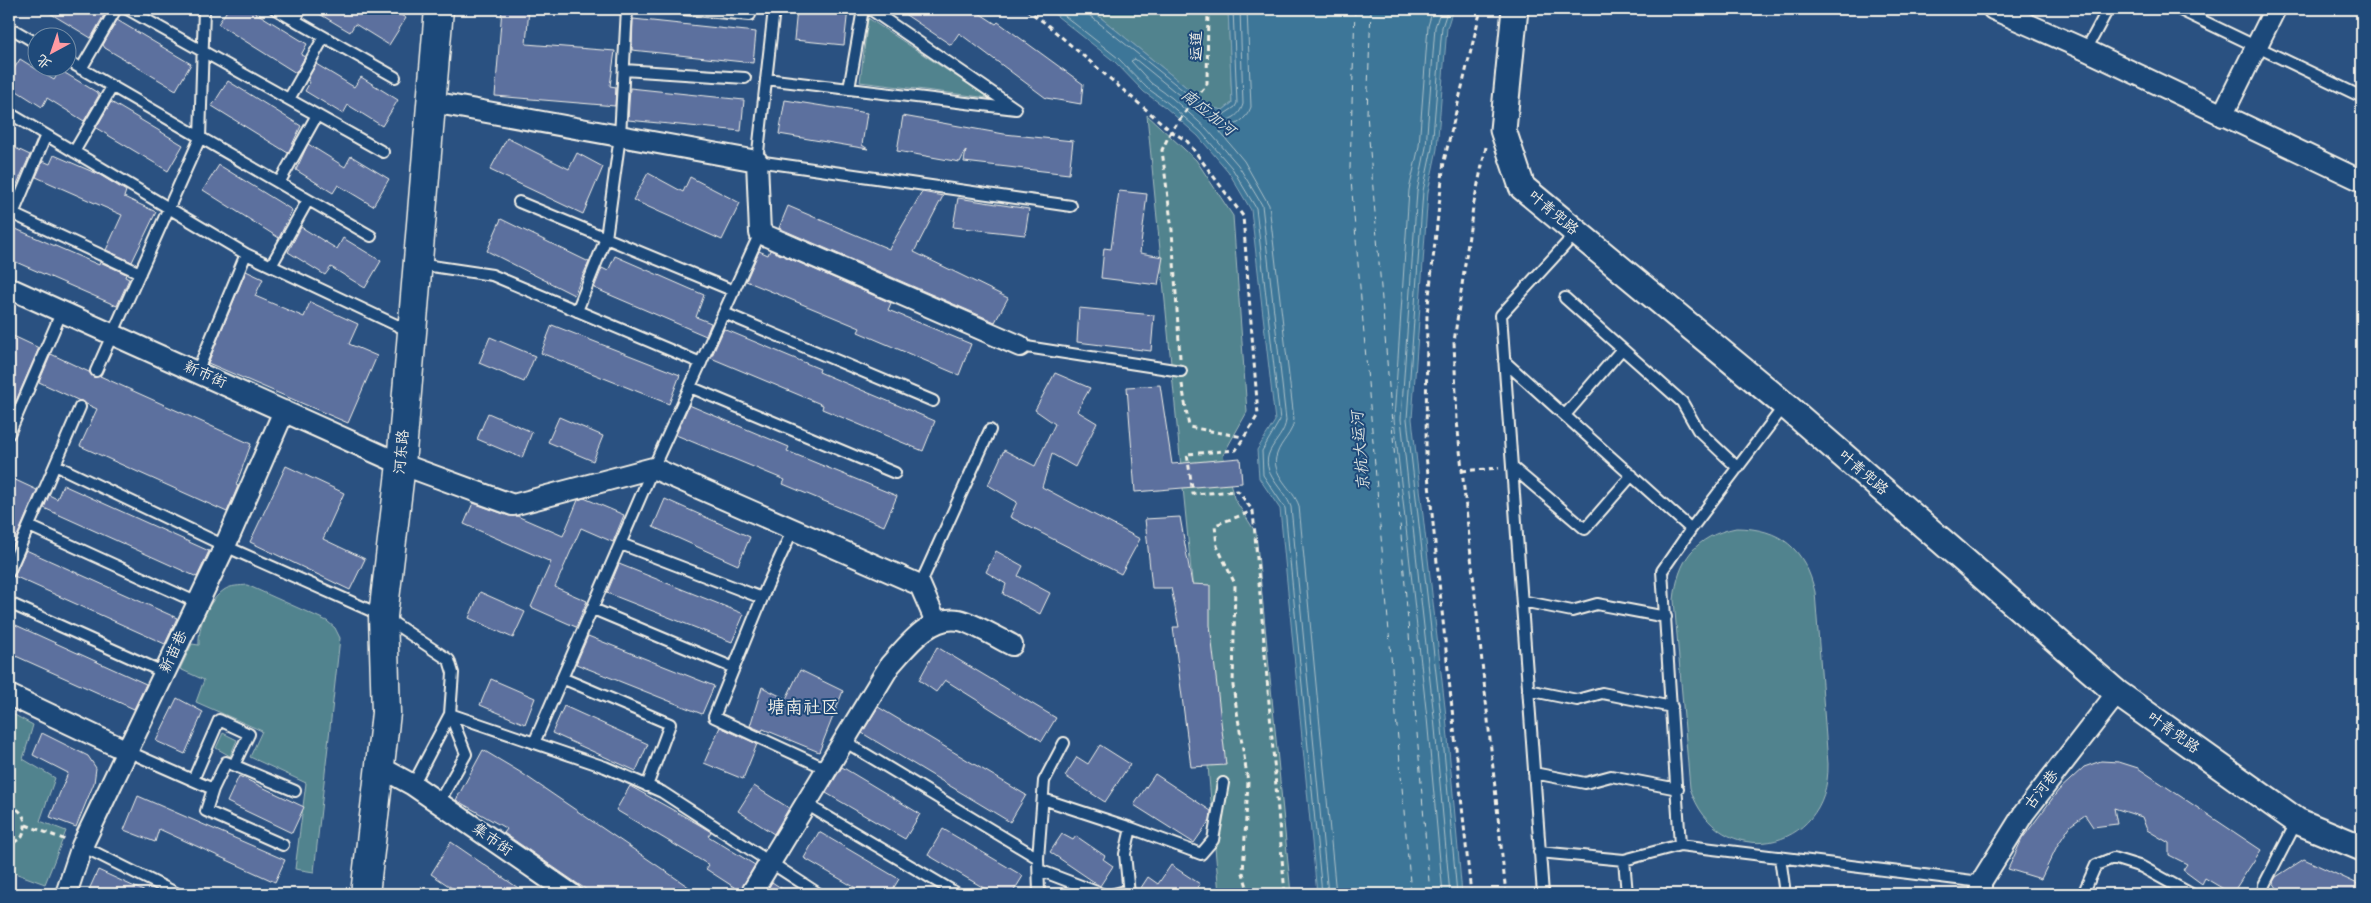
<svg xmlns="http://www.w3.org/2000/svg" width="2371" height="903" font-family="Kalam,'LXGW WenKai TC',sans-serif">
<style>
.green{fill:#51838e;stroke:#a2babb}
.water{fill:#3d7698;stroke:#86a7b8}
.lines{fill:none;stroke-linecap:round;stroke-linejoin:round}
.shore{stroke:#abc0c8;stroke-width:1}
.ferry{stroke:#d9dfdc;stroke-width:1;stroke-dasharray:6 5;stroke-linecap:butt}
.building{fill:#5b709e;stroke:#f4f1e8}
.service-casing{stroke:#f4f1e8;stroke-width:14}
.minor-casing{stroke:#f4f1e8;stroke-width:24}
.tertiary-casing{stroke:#f4f1e8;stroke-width:29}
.secondary-casing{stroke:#f4f1e8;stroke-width:31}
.path{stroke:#f4f1e8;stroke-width:3;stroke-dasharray:5 4;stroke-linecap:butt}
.service{stroke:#1f4a7a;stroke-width:10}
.minor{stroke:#1f4a7a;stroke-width:20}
.tertiary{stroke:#1f4a7a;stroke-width:25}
.secondary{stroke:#1f4a7a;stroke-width:28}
.labels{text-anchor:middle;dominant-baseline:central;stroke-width:4;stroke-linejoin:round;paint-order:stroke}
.street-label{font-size:15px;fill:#f4f1e8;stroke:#1f4a7a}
.water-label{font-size:16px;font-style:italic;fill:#d9dfdc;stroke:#1f4a7a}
.quarter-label{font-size:18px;fill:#f4f1e8;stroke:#1f4a7a}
</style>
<rect width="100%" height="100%" fill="#2a5181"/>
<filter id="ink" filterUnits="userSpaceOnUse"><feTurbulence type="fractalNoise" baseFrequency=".02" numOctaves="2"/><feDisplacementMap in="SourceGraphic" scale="10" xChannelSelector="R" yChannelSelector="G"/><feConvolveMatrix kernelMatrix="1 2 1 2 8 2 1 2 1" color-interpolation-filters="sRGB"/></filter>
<g filter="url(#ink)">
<path class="green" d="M1090,9h138l4,94 -9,7 -11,-2z
M868,18l121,80 -129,-16z
M1147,115l49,45 37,56 14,196 -24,43 11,43 22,35 35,361h-72l-26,-303z
M1736,528c45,0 69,21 79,64l13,172c2,90 -111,109 -138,24l-16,-188c4,-40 21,-64 62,-72z
M247,585l80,36 8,7 5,10 -26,234 -19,-3 11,-86 -56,-26 12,-26 -66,-29 8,-22 -24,-11 12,-25 7,1c-1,-19 8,-43 25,-55 7,-5 16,-4 23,-5z
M9,712l24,13 -10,34 32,19 -15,43 26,10 -21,53 -36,-13z
M223,733l14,7 -7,16 -14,-8z"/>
<path class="water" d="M1048,9h42l122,99 11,2 9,-7 -4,-94h225l-6,19 -10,121 -9,43 -16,227 34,297 16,178h-145l-37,-385 -21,-31 -2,-28 18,-29 -24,-211 -23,-39 -30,-35 -33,-29 -21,-15 -29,-30z"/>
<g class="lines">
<path class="shore" d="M1056,9l62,49 29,30 21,15 33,29 31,36 24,40 24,212 -18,31 1,24 22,33 37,386
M1087,9l2,6 120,96 14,4 12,-8 2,-4 -4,-94
M1240,9l3,95c-5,18 -22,19 -37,13l-71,-58 -4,2 20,22 21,15 35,31 31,36 24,40 24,215c-1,12 -11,21 -16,31 -11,22 15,38 21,56l37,387
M1247,9l4,98c-4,12 -17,21 -30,22l-1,3 24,29 25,44 25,214c-1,15 -13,22 -17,35 -8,20 17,35 22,52l37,388
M1433,9l-5,17 -9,120 -10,44 -15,229 33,299 16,176
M1441,9l-6,18 -9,120 -9,44 -16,228 33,298 16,177
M1448,9l-6,18 -10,121 -9,43 -16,228 34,298 16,177"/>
<path class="ferry" d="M1355,9l-5,159 61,726
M1371,9l-4,105 63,780"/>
</g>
<path class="building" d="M43,9h55l7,4 -14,25z
M228,9h22l57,35 -6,11 4,2 -9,16 -78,-49z
M311,9h79l16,9 -17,27 -34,-21 -5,8z
M502,9h27l-3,35 89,7 -5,35 6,1 -1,19 -120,-10z
M797,9h51l-4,36 -50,-5z
M897,9h76l23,15 2,-2 85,62 -2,20 -35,-6 -87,-65 -8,12z
M633,19l123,13 -3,31 -121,-13z
M117,20l74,44 -15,26 -71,-42 -2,-3z
M20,59l34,21 6,-10 38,23 1,2 -15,26 -37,-23 -5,9 -33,-21v-9z
M316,64l38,23 7,-10 37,23 -16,26 -34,-21 -5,9 -38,-23 5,-9 -3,-2z
M228,81l73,45 -13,27 -76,-47z
M630,88l114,12 -3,31 -113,-11z
M785,100l82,13 -5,32 6,4 -89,-15z
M111,102l72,43 -15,26 -72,-43z
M903,116l101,18 69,7 -4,33 -105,-12 2,-12 -6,12 -63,-11z
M507,138l62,31 8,-16 26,14 -20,47 -93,-44z
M308,144l37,23 6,-11 38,23 -16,27 -35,-21 -5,8 -37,-23z
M9,145l21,10 -21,47z
M54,155l46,20 26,16 -2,6 32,15 -24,50 -26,-12 16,-35 -86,-38 7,-16 7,3z
M219,165l73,45 -13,28 -76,-48z
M648,173l35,19 7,-15 50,26 -18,37 -89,-40z
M1119,191l28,3 -7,59 23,4 -5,28 -57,-7 3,-30 7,1z
M922,192l21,4 -29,56 94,46 -13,24 -216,-94 9,-22 101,43z
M958,198l71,11 -4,26 -72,-8z
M501,219l88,43 -15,33 -87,-44z
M9,226l90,39 1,-3 26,12 -1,3 4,2 -12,27 -108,-47z
M301,227l36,22 6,-11 38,23 -16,27 -34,-21 -6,8 -37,-23z
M770,250l121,53 -3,7 83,34 -12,31 -101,-43 2,-4 -114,-47 13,-30 9,4z
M615,256l89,39 -8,22 15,6 -5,13 -112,-48 8,-20 6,3z
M246,271l17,8 -8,17 49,21 6,-15 48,22 -9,20 28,12 -29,67 -140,-60z
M1079,308l75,7 -3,36 -74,-9z
M552,325l128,50 -11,29 -128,-51z
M724,329l96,40 -1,3 116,49 -12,30 -101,-42 1,-4 -112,-47z
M9,334l30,14 -30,69z
M490,337l45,19 -11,26 -45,-19z
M51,354l38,18 4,5 7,-1 151,68 -15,41 2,1 -11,26 -147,-66 17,-37 -58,-27z
M1055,373l35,15 -13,23 20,12 -22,44 -23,-13 -10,33 98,52 -19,35 -111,-57 7,-15 -29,-17 16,-35 31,16 20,-42 -20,-14z
M1160,385l12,79 68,-6 2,25 -107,9 -8,-105z
M689,405l100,42 -2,4 110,45 -13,30 -101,-42 2,-4 -109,-45z
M488,413l44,19 -10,26 -45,-19z
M559,417l44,19 -10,25 -45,-19z
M286,466l58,27 -21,46 42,20 -15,31 -100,-48z
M9,477l28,13 -28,65z
M63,485l146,66 -12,26 -153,-69 5,-13 8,4z
M584,498l40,17 -11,27 -32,-14 -26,59 32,14 -11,26 -45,-20 20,-45 -87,-38 9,-21 36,13h8l46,20 15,-36z
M665,499l85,38 -12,28 -85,-38z
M1180,517l12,67 18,1v40l16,140 -35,2 -18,-140h6l-8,-39h-19l-7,-69z
M26,550l151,68 -12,26 -151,-68z
M996,551l27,15 -5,10 32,17 -10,21 -37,-20 3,-10 -20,-12z
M619,564l125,50 -12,28 -125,-49z
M480,592l45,20 -12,26 -44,-20z
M9,622l137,62 -12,25 -125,-56z
M588,636l126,50 -12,28 -126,-50z
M937,647l119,71 -14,23 -97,-61 -9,12 -17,-12z
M800,670l43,21 -24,61 -56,-23 -1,2 -12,-5 12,-39 24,12z
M491,679l44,19 -10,26 -45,-19z
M177,698l26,14 -18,42 -29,-13z
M564,706l84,38 -12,27 -84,-38z
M878,707l148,88 -16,27 -148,-89z
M720,727l37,17 -14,35 -39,-16z
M42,733l46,23 8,12 -2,15 -18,44 -26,-10 18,-44 -35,-18z
M1100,745l30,19 -25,38 -40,-26 12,-19 11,7z
M483,750l37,22 179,122h-106l-15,-10 -74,-51 3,-4 -51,-29z
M2101,761l18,1 19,6 123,82 -29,44 -27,-16 -3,6 -19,-14 4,-6 -18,-9v-12l-22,-13 -5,-13 -28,-9 3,16 -24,3 -8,-12 -14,10 -14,21 -16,33 -33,-10 14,-30 36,-48 26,-24z
M842,767l78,47 -15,25 -79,-46z
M1155,774l56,37 -1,9 -16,23 -60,-38z
M239,776l65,31 -12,26 -65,-31z
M630,786l68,38 13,8 -3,4 47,29 -15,26 -34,-22 3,-4 -93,-55z
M754,786l35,22 -15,26 -36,-23z
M138,796l147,64 -10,22 -116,-53 -4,13 -31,-12z
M943,829l80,47 -11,18h-18l-66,-39z
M819,832l80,47 -9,15h-24l-62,-36z
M1062,834l11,6 3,-4 29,20 -2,3 10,7 -13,20 -50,-34z
M451,842l76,52h-66l-30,-20z
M2304,859l58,27v8h-38l-13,-6 -10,6h-20l-8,-12 3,-5z
M1171,865l29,19 -6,10h-57l11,-17 10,7z
M98,870l52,24h-63z
M772,882l18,12h-25z"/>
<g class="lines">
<g class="service-casing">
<path id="service" d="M127,9l256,143
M275,9l120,68
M683,9l67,6
M774,9l-17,152 314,45
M2178,9l184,88
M295,20l6,-11
M9,27l29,17
M2086,50l22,-41
M68,61l303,175
M81,69l35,-60
M624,70l121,8
M766,79l250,30 -146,-100
M849,89l14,-80
M289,99l35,-62
M9,113l237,141 163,77
M46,135l-33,79 127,59
M74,152l38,-65
M279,183l38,-68
M519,202l215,89
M418,264l74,11 209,88
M271,266l37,-66
M1565,298l117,104 16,28 40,38
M577,311l29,-73 14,-102 7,-127
M724,313l209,88
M1020,346l161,25
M1504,361l187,168
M96,371l104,-233 4,-129
M197,372l49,-118
M690,387l205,86
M1785,405l-94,124 -29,42 18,274 301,37
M1565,415l57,-66
M9,434l53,-123
M55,465l170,81 158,70 66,44 4,13 -3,41 -37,71
M1512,467l73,62 47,-54
M29,526l169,77
M793,529l-26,57 -53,131 113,52
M621,544l141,54
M9,572l71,-165
M920,585l70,-155
M1522,601l50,10 25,-7 69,13
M9,603l156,70
M593,609l141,59
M562,678l108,46 -23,62
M1528,690l49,10 25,-7 70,14
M450,714l155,53 57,25 157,102
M844,741l194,117
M534,743l119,-275 107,-235
M127,751l86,38 -7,22 77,34
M1534,773l51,10 26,-7 67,13
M193,780l26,-60 30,14 -15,31
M213,789l13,-27 69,29
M1043,799l88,29 70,26 12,-14 10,-57
M439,802l27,-48 -16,-40
M806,804l152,90
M82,846l96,48
M1539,852l85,8 56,-15
M1780,857l5,37
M1624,860l3,34
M1039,870l63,24
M1039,894l-1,-36 6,-77 20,-38
M1114,894l15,-4
M1129,894l-4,-40 6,-26
M1543,894l-42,-579 75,-82
M2083,894l13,-29 17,-7 29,9 49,27
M2263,894l1,-9 33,-64"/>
</g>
<g class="minor-casing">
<path id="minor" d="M1993,9l93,41 276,131
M432,102l325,59 3,72 260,113
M2222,116l53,-107
M9,288l392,176 112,41 140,-37 267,117 16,37
M9,695l118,56
M380,767l33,18 158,109
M66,894l16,-48 143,-300 59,-135
M751,894l139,-229c17,-19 40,-50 69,-45 12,2 41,19 53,25
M1981,894v-12l43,-69 93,-120"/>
</g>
<g class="tertiary-casing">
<path id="tertiary" d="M1515,9l-12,121 19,57 263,218 332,288 180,128 65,27"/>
</g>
<g class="secondary-casing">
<path id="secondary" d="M365,894l21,-181 -3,-97 18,-152 38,-455"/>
</g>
<path class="path" d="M1026,9l19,14 126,108 16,10 56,75 15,199 -22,35 -49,4 6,40 45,-3 15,20 32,383
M1486,147l-13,60 -19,135 3,79 49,473
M1180,358l-8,-128 -10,-80 9,-19 36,-47 1,-75
M1182,384l7,43 54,10
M1462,471l37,-3
M9,805c15,5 20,18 13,32l-13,9
M26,825l40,15
M1249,894l-6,-21 5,-91 -15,-96 2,-102 -18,-38 -2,-21 38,-14
M1471,894l-45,-439 1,-141 17,-153 37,-152"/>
<use href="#service" class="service"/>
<use href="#minor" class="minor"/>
<use href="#tertiary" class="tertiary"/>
<use href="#secondary" class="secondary"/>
</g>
</g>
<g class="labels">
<g class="street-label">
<text transform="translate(1197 46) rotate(-90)">运道</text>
<text transform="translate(1553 213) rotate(40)">叶青兜路</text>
<text transform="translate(205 375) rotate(24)">新市街</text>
<text transform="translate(402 452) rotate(-85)">河东路</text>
<text transform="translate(1863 473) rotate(41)">叶青兜路</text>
<text transform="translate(174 652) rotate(-65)">新苗巷</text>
<text transform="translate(2173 733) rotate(35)">叶青兜路</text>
<text transform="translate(2042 790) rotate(-52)">古河巷</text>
<text transform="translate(492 840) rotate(35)">集市街</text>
</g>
<g class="water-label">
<text transform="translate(1208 113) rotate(39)">南应加河</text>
<text transform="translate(1361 451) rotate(-95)">京杭大运河</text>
</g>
<g class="quarter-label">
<text x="803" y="708">塘南社区</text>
</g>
</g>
<rect width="2371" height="903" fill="none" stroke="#1f4a7a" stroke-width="30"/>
<rect x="15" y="15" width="2341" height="873" fill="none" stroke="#f4f1e8" stroke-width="2" filter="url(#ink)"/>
<g transform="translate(52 52) rotate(220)"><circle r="24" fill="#1f4a7a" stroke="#748da6"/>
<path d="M0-4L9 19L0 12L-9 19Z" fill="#ff9aa2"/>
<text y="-8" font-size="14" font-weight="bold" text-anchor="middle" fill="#f4f1e8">北</text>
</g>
</svg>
